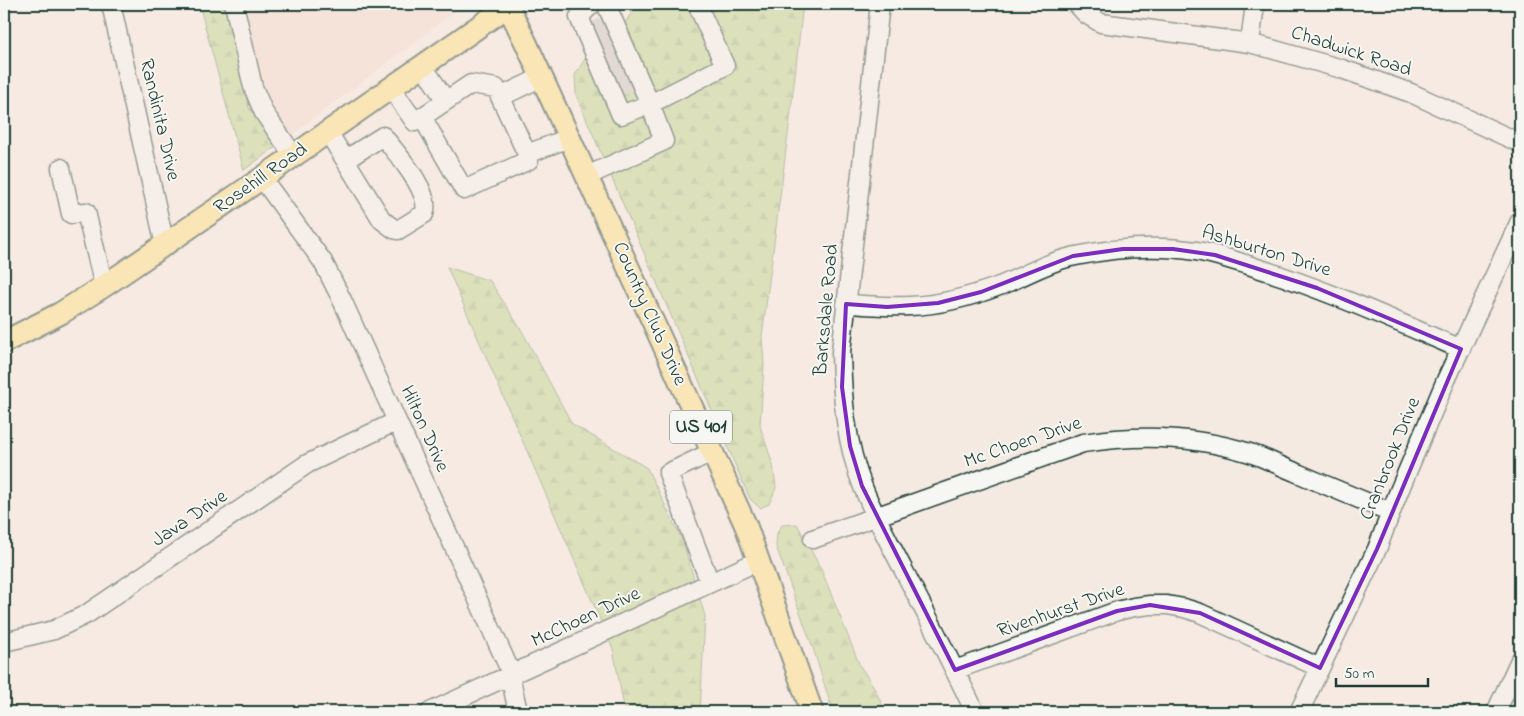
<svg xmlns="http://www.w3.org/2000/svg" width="1524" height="716" font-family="'Indie Flower',sans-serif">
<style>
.built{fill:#f4dccf}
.forest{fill:url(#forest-firs);stroke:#6e8a61}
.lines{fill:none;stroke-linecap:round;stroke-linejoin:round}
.minor-tunnel{stroke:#cac7bf;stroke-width:18;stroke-dasharray:18 9;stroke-linecap:butt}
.minor-casing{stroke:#1f3d34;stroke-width:21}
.major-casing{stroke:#1f3d34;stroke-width:25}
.minor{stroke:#f6f6f2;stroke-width:18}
.major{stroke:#fce080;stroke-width:21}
.marked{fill:none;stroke:#7b2cbf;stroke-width:4;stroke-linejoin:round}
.labels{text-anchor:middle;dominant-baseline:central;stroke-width:4;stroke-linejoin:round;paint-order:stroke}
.shield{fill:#f6f6f2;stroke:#60746d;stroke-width:1}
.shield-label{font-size:19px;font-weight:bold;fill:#1f3d34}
.street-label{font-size:20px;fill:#1f3d34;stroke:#f6f6f2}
</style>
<defs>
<pattern id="forest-firs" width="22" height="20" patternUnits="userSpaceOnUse" patternTransform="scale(1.25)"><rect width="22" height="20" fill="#bcd78e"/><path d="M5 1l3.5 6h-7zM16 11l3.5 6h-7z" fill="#a1b97b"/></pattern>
</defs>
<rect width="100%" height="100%" fill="#f5eae2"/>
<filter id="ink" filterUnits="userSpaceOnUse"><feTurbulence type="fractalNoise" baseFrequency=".02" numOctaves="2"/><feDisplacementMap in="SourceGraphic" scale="10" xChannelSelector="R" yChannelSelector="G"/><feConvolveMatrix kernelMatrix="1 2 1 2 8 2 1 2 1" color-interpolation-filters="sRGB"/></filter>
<g filter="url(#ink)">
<path class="built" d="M224,4h238l-1,3 -184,139 -28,-38z"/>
<path class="forest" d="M199,4h25l25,104 28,38 -33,24z
M637,4h166l-13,115 -28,217 2,29 -4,61 13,39 3,23 -7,16 -9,4 -10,-9 -174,-404 -1,-20 10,-16 40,-36z
M447,267l43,14 32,50 50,93 75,44 36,74 22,74 -5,96h-75l-12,-63z
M797,524l24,45 39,97 12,18 14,28h-53l-20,-64 -37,-102 1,-13 5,-8z"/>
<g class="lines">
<path class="minor-tunnel" d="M592,32l16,-8
M599,46l15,-7
M605,60l16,-7
M611,72l16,-7
M618,87l15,-7"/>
<g class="minor-casing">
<path id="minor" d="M111,4l54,241
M234,4l19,83 11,26 30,43
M592,4l-13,13 42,98 29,-11 75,-38 -28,-62
M880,4l-39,348c1,46 5,92 22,135 11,28 26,55 40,82 25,48 49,95 72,143
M1077,4l9,10 15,9 149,20 92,26 69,24 109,50
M1250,43l5,-39
M423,66l23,35
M471,84l25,4 31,66 2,6 -65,30 -42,-73z
M391,88l24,34 7,-5
M500,97l42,-20
M328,132l54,88 12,9 4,1 26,-16c9,-21 -28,-61 -41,-78l-38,24
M527,154l42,-16
M61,168l10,46 15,-2 18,74
M587,176l77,-35 -14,-37 -44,-100
M262,178l61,84 19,38 166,366 10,46
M846,304c22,1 43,3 64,2 31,-1 63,-10 92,-21 24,-10 48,-24 74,-29 38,-8 81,-11 120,-5 20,3 39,10 58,16 71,22 139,53 207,82
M813,539l270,-96c56,-9 113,-7 167,10 15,5 30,13 45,19 32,14 64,27 96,40
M710,583l-42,-110 44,-21
M4,642l50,-12 33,-16 220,-150 90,-43
M955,670l162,-59 17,-4 16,-2h17l17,3 16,5 120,55
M430,712l328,-151
M1299,712l78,-163 22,-58 47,-111 74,-159
M1496,712l24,-52"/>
</g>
<g class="major-casing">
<path id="major" d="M507,4l19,39 220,483 66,186
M4,342l57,-29 43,-27 158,-108 249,-174"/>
</g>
<use href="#minor" class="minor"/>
<use href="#major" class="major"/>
</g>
</g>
<path d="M0 0H1524V716H0ZM1123,249h50l42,6 102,33 144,61 -84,200 -57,119 -120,-55 -50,-8 -33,6 -162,59 -93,-184 -12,-40 -8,-59 4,-83 41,3 51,-4 43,-11 92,-36z" fill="#f5eae2" fill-opacity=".55" fill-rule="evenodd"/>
<path class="marked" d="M1123,249h50l42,6 102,33 144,61 -84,200 -57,119 -120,-55 -50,-8 -33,6 -162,59 -93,-184 -12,-40 -8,-59 4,-83 41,3 51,-4 43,-11 92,-36z"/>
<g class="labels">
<rect class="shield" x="670" y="410.5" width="62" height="33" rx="4"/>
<g class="shield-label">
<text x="701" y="427">US 401</text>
</g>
<g class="street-label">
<text transform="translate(1351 52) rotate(18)">Chadwick Road</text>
<text transform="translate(159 120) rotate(77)">Randinita Drive</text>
<text transform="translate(261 179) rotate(-35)">Rosehill Road</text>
<text transform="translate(1266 252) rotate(17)">Ashburton Drive</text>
<text transform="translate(827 310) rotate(-85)">Barksdale Road</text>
<text transform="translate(649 314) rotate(66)">Country Club Drive</text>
<text transform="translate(424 429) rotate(66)">Hilton Drive</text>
<text transform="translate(1023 443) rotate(-19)">Mc Choen Drive</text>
<text transform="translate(1391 459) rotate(-68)">Cranbrook Drive</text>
<text transform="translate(190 519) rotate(-34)">Java Drive</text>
<text transform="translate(1061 611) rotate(-19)">Rivenhurst Drive</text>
<text transform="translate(586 618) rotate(-25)">McChoen Drive</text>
</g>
</g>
<rect width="1524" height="716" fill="none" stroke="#f6f6f2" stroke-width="20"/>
<rect x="10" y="10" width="1504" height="696" fill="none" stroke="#1f3d34" stroke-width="2" filter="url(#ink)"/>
<path d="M1336 678v8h92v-8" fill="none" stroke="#1f3d34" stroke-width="2.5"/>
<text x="1344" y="678" font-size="15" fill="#1f3d34" stroke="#f6f6f2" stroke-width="4" paint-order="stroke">50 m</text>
</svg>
